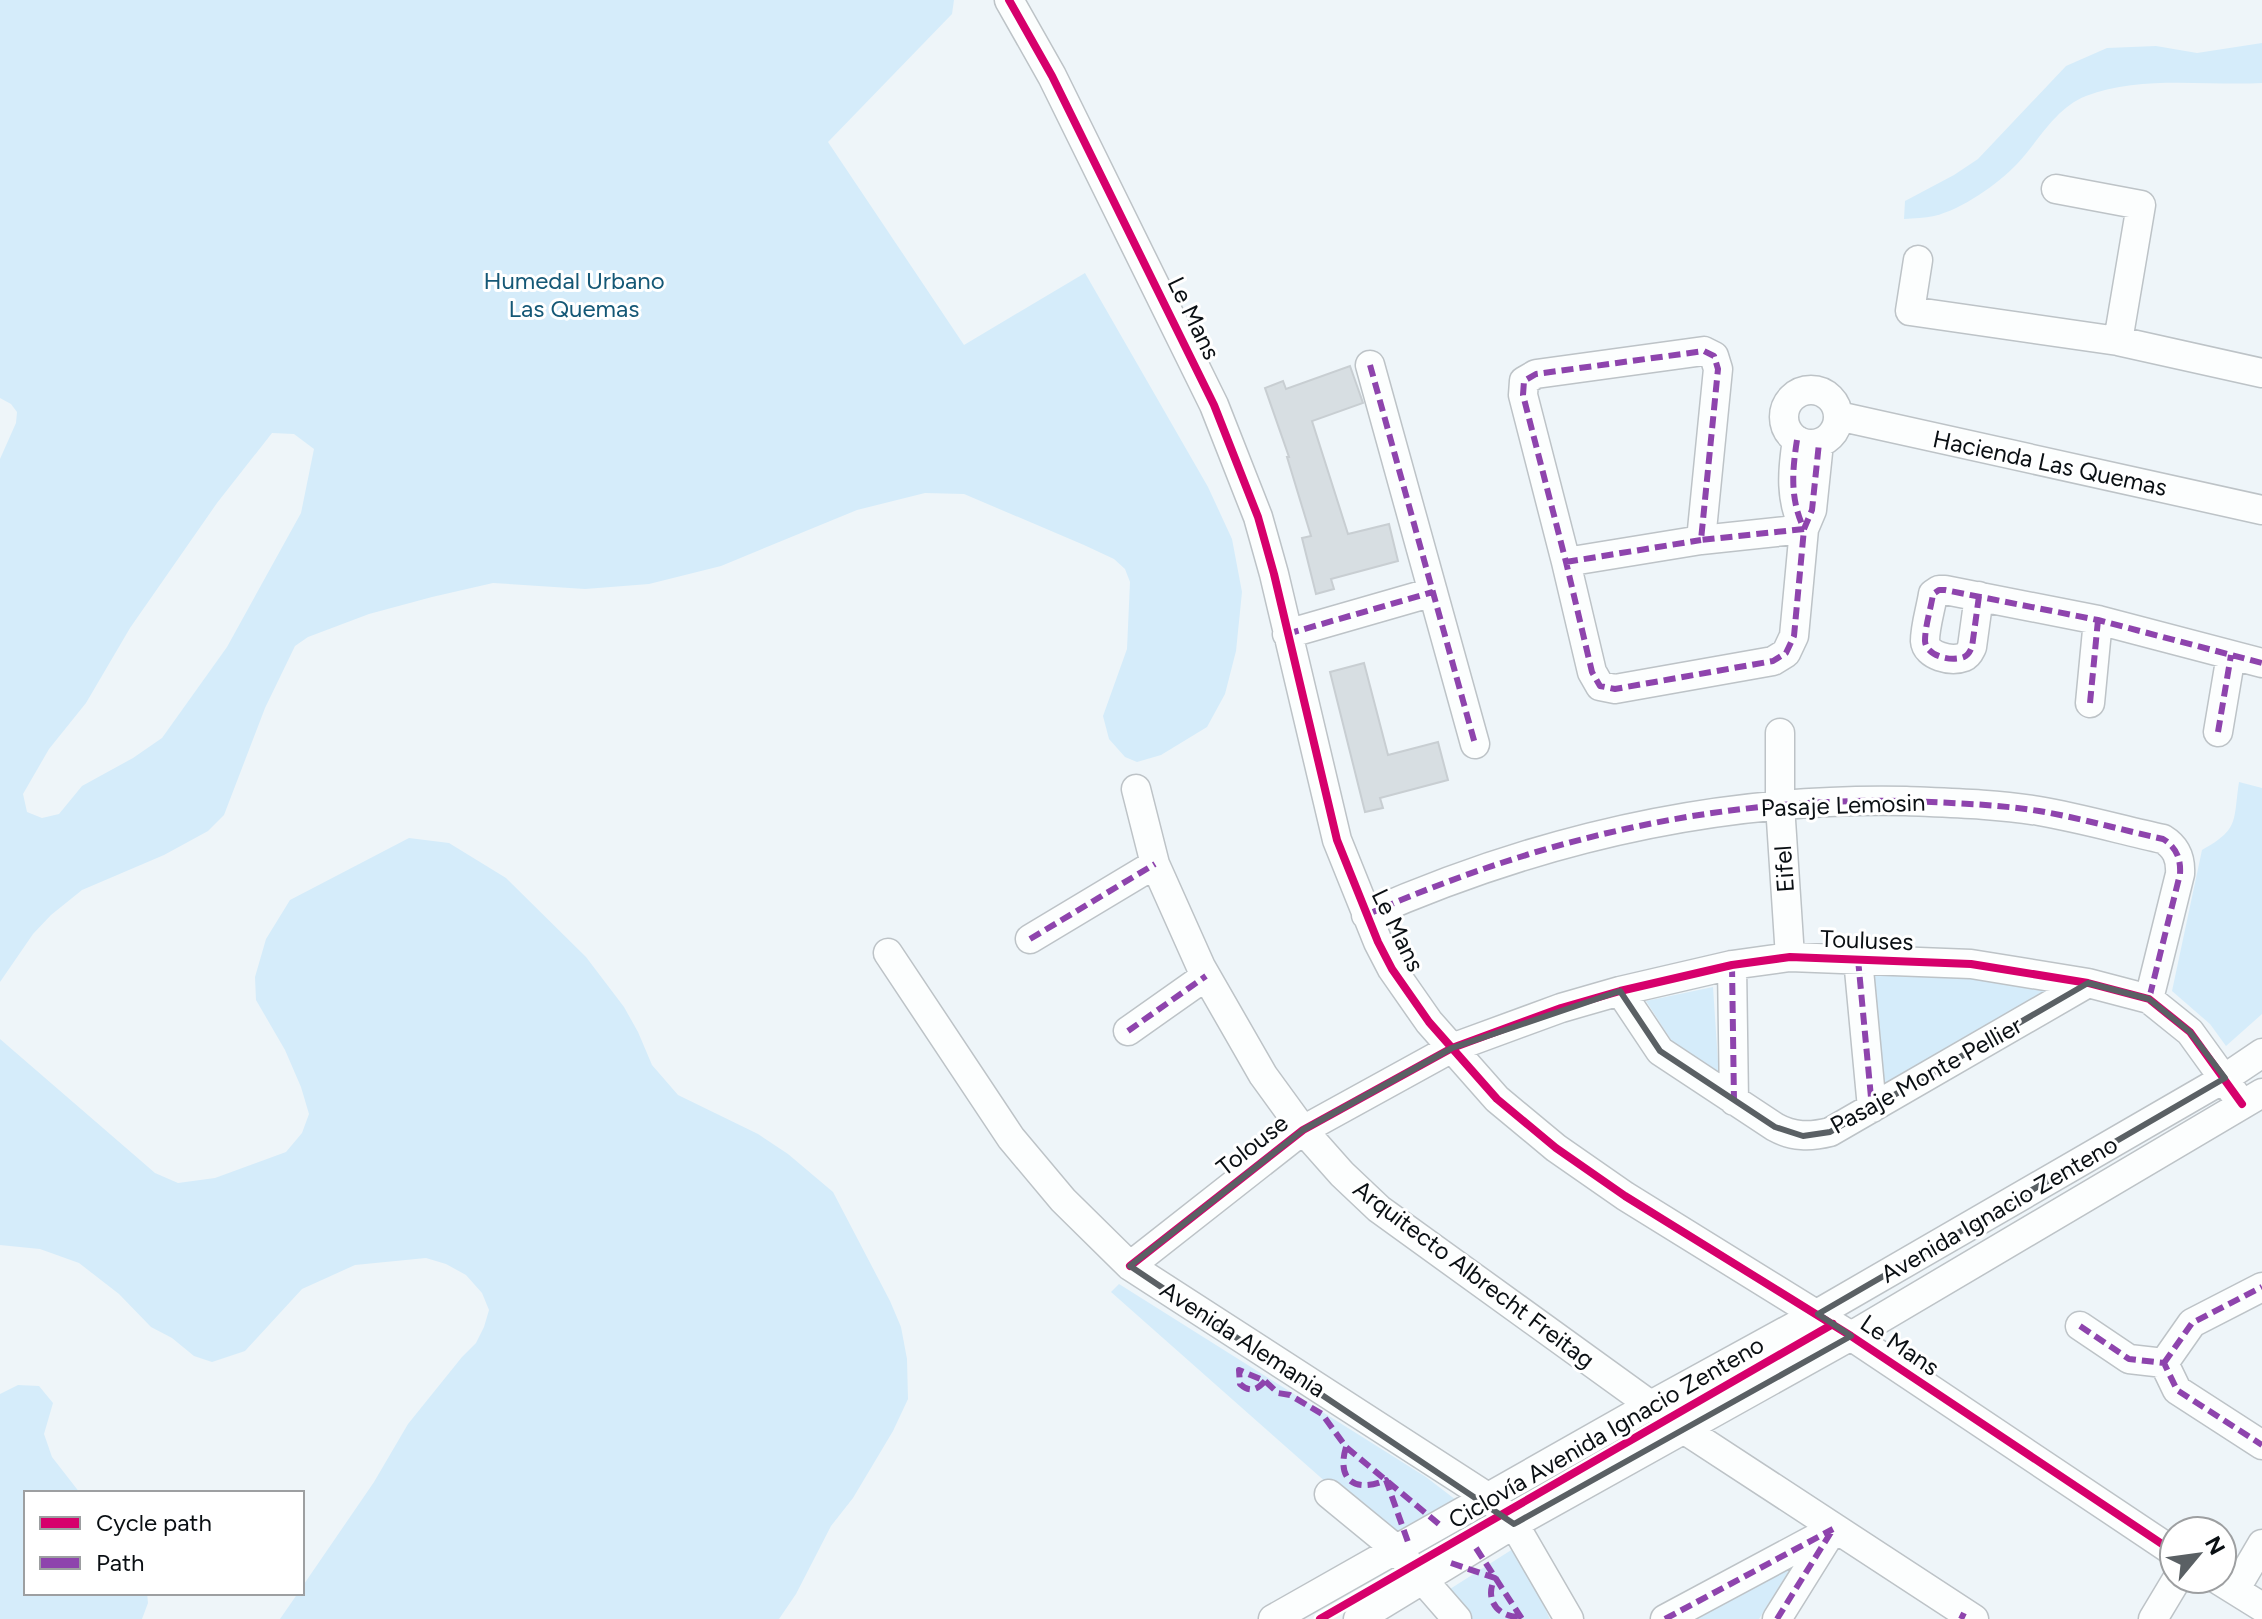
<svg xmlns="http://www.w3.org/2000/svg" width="2262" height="1619" font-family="Figtree,sans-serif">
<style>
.green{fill:#d5ecfa;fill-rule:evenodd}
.building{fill:#d7dee2;stroke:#c8ced2;stroke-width:2}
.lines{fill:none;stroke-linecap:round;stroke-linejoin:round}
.minor-casing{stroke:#bdc3c7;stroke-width:31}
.minor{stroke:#fcfefe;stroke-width:28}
.quiet{stroke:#8e44ad;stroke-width:6;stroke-dasharray:12 6;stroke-linecap:butt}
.cycleway-casing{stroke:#fff;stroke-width:13}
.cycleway{stroke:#d6006c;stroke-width:8}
.marked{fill:none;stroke:#5a6064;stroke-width:6;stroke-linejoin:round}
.labels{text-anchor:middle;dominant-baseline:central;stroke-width:6;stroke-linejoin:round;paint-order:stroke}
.park-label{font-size:24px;fill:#155876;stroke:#fff}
.street-label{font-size:24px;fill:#0a0f13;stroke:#fff}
</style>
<rect width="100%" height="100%" fill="#eef5f9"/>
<path class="green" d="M0,0h954l-2,14 -124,128 136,203 121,-72 123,214 24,52 10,53 -6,59 -11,43 -18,33 -46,28 -24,7 -12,-5 -16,-18 -6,-23 24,-67 3,-67 -5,-13 -11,-10 -30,-14 -120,-51 -39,-1 -68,17 -136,56 -72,18 -64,5 -92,-6 -61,14 -63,17 -61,23 -13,9 -30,62 -41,107 -16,16 -44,24 -82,35 -31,25 -18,19 -33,48v-523l16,-36 1,-11 -6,-8 -11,-6zM272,433l22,1 20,15 -13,64 -74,134 -65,91 -29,20 -51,28 -23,28 -17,4 -15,-6 -4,-18 26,-45 37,-46 44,-75 87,-125z
M2262,43v40c-57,3 -122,-8 -176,13 -31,12 -48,46 -69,68 -19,20 -56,46 -83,52 -9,2 -20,2 -30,3l1,-18 49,-26 24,-16 88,-93 41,-18 49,-2 41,7z
M2239,782l23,6v226l-36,32 -16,-22 -38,-33 30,-141c38,-21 31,-29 37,-68z
M409,838l40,5 57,35 80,79 38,50 14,25 14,33 26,30 80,39 30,20 45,38 57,109 11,26 6,32 1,40 -15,32 -40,67 -22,28 -35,68 -17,25h-499l18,-26h4v-6l72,-105 34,-58 54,-67 14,-14 8,-16 5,-17 -7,-17 -16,-18 -20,-11 -20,-6 -71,7 -53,24 -57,62 -33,11 -18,-6 -22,-18 -21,-11 -32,-33 -40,-31 -39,-14 -40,-4v-206l155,134 23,10 37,-5 71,-26 16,-19 7,-19 -8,-27 -16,-37 -29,-50 -1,-23 11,-38 24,-39z
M1866,970l122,7 69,13 -178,98z
M1713,987l6,90 -46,-34 -27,-42z
M1119,1284l307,193 30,23 -68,37 -277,-245z
M18,1385l21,1 14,17 -9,31 8,23 28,36h-54v100h121l1,10 -6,16h-142v-225z
M1516,1547l34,72h-78l-22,-30z
M1793,1564l-34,55h-65z"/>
<path class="building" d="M1350,366l13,37 -51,18 36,113 41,-10 9,37 -67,18 3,10 -18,5 -14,-56 9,-2 -24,-79h2l-24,-69 18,-7 3,8z
M1364,663l24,92 50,-13 10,38 -68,18 3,10 -18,4 -35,-140z"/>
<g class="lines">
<g class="minor-casing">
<path id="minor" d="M1009,0l43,76 162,329 44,112 16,57 63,266 41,102 14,27 37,53 68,77 59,49 69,48 226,140 323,216
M1918,260l-8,51 208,30 23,-136 -85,-16
M2118,341l144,32
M1370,365l105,379
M1784 417a27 27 0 1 1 54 0a27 27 0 1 1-54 0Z
M1838,416l424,94
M1797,440c-5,32 -7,59 7,89
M1804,529l-103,11 17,-171 -4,-13 -10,-5 -168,23 -12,7 -1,14 43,167 26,110 8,14 15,3 158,-28 13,-8 8,-17 10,-107 8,-19 7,-67
M1566,562l135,-22
M1979,596l-7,51c-2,4 -3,8 -8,10 -13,5 -38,-1 -39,-16 0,-15 6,-33 8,-47l6,-4h6l153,30 164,43
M1287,634l146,-42
M2090,703l8,-83
M2218,732l13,-77
M1780,733v72l10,152
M1136,789l19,75 46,103 62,108 40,55 39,44 37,35 306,221 289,189
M1366,915c172,-76 351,-118 540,-114 44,2 89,3 133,10 41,7 83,19 124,28 13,8 18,19 17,35l-31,125
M1030,939l125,-75
M888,953l123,185 52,62 67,66 359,232 25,26 55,95
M1858,959l14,149
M1732,965l2,136
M1620,991l40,60 115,76c18,10 35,10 55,5l258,-149
M1128,1031l78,-55
M1130,1266l173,-136 149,-82 109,-40 59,-17 112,-26 58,-8 181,7 117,19 61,16 41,33 52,72
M2080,1326l49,33 35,4 13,27 85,55
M2164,1363l28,-40 70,-36
M1329,1494l67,55 61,70
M2217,1579l45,28
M2235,1590l27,-46
M1273,1619l378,-214 166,-91 408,-236 37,-25
M1358,1619l156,-95 337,-188 411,-243
M1665,1619l168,-90
M1777,1619l56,-90
M2153,1619l24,-40"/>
</g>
<use href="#minor" class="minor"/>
<path class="quiet" d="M1370,365l105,379
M1797,440c-5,32 -7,59 7,89
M1804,529l-103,11 17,-171 -4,-13 -10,-5 -168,23 -12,7 -1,14 43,167 26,110 8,14 15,3 158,-28 13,-8 8,-17 10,-107 8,-19 7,-67
M1566,562l135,-22
M1979,596l-7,51c-2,4 -3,8 -8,10 -13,5 -38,-1 -39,-16 0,-15 6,-33 8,-47l6,-4h6l153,30 164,43
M1287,634l146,-42
M2090,703l8,-83
M2218,732l13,-77
M1366,915c172,-76 351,-118 540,-114 44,2 89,3 133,10 41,7 83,19 124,28 13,8 18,19 17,35l-31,125
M1030,939l125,-75
M1858,959l14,149
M1732,965l2,136
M1128,1031l78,-55
M2080,1326l49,33 35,4 13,27 85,55
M2164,1363l28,-40 70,-36
M1265,1381c-8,9 -15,12 -25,3l-1,-14 26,11 13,12 12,2 32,19 24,33 94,78
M1346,1447c-10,34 10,46 40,33l22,62
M1476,1548l46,71
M1451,1563l44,15c-11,21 2,39 25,39
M1665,1619l168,-90
M1777,1619l56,-90
M1961,1619l3,-6"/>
<g class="cycleway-casing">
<path id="cycleway" d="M1009,0l43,76 162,329 44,112 16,57 63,266 41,102 14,27 37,53 68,77 59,49 69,48 226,140 323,216
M1130,1266l173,-136 149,-82 109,-40 59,-17 112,-26 58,-8 181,7 117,19 61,16 41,33 52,72
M1320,1619l513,-295"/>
</g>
<use href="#cycleway" class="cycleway"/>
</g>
<path class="marked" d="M2088,983l61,16 41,33 35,46 -407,236 33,22 -337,188 -384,-258 173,-136 149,-82 168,-57 40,60 115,76 28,9 27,-4z"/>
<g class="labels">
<g class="park-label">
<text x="574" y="280">Humedal Urbano<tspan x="574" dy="28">Las Quemas</tspan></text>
</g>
<g class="street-label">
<text transform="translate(1194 318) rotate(64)">Le Mans</text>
<text transform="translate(2050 463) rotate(12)">Hacienda Las Quemas</text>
<text transform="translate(1843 805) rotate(-2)">Pasaje Lemosin</text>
<text transform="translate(1784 869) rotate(-94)">Eifel</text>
<text transform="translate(1398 930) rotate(64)">Le Mans</text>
<text transform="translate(1867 940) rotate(2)">Touluses</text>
<text transform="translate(1926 1075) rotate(-29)">Pasaje Monte Pellier</text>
<text transform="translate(1252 1145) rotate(-38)">Tolouse</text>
<text transform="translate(1999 1209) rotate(-30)">Avenida Ignacio Zenteno</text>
<text transform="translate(1474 1274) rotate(37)">Arquitecto Albrecht Freitag</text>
<text transform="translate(1243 1339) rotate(33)">Avenida Alemania</text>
<text transform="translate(1900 1345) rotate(34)">Le Mans</text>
<text transform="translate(1606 1432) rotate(-30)">Ciclovía Avenida Ignacio Zenteno</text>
</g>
</g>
<rect x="24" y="1491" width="280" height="104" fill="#ffffff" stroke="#9d9fa1" stroke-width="2"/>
<rect x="40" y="1517" width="40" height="12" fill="#d6006c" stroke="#9d9fa1" stroke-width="2"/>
<text x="96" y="1531" font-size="24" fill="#0a0f13">Cycle path</text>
<rect x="40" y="1557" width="40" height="12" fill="#8e44ad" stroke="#9d9fa1" stroke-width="2"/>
<text x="96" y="1571" font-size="24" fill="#0a0f13">Path</text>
<g transform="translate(2198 1555) rotate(61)"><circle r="38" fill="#ffffff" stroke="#9d9fa1" stroke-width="2"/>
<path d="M0-6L14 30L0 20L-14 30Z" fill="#5a6064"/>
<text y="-12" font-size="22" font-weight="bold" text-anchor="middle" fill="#0a0f13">N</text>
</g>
</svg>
